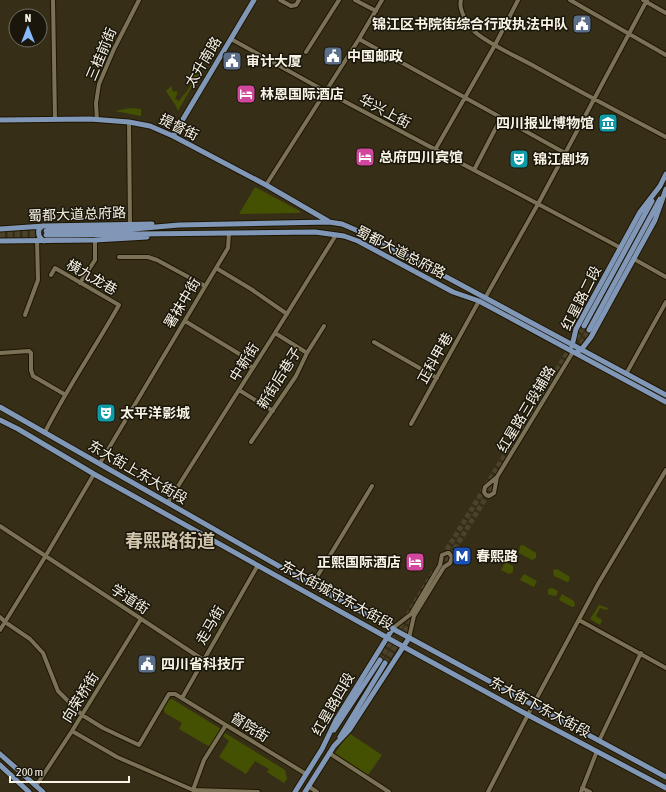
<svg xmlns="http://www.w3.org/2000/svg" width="666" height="792" font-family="'Asap Condensed','Noto Sans SC',sans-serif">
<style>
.green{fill:#455102}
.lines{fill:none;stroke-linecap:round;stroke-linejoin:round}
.major-tunnel{stroke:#4a422b;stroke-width:5;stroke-dasharray:5 2.5;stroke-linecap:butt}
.minor-casing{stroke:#1e1601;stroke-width:6}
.major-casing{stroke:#1e1601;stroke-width:7}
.minor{stroke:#7a7157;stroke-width:4}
.major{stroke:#8197b8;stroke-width:5}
.labels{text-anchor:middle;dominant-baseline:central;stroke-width:3;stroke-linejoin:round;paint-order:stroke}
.poi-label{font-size:14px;font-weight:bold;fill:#f9f4e5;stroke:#1a160c;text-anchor:start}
.street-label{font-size:14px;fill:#f9f4e5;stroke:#1a160c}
.district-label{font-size:18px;font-weight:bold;fill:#d0c5aa;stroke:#1a160c}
</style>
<rect width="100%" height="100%" fill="#362e16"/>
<path class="green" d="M199,74l-21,37 -2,-5 -10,-15 5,-5 2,6 4,-1v3l-2,5 4,2c6,-9 15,-14 13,-26z
M130,108l11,1v7l-26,-5z
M255,187l45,24v2l-61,1z
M523,545l13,8v5l-4,2 -13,-7 1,-7z
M505,562l8,4v6l-4,2 -8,-4z
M557,569l13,8 -1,4 -2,1 -13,-6 -1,-6z
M524,574l13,7 -3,6 -14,-7z
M552,588l6,3 -1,4 -3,1 -6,-2v-5z
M562,594l12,7 1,5 -3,1 -13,-7z
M599,605l9,3 -1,2 -7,-2 -4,8 6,4 -2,5 -10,-6z
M172,699l49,30 -11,18 -31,-18 3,-6 -17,-10 -2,-5 5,-8z
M225,733l60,37 2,9 -3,4 -17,-11 2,-3 -14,-8 -9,13 -27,-17 10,-16 -6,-5z
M349,733l33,22 -14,20 -33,-22z"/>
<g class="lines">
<path class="major-tunnel" d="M0,232l46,-1
M0,237l46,-2
M577,350l12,-20
M443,556l141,-230
M443,568l53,-87
M380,660l55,-90
M385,663l29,-47"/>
<g class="minor-casing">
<path id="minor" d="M53,0l2,119
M280,0l11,6 5,-1 3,-5
M355,0l21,11
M461,0c-3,9 7,26 14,32 15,13 41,24 59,34 43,24 88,48 132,71
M570,0l96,55
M643,0l23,13
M231,39l94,52 296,157
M359,39l206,114
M306,52l33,-52
M97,120l-1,-17 3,-19 15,-35 25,-49
M129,122l1,102
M435,150l60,-105 23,-45
M474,170l27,-52
M266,185l93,-146 23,-39
M119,257h29l9,3 48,26
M634,259l32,18
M216,268l35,21 36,25
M80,283l15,-23v-20
M485,298l53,-94 109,-204
M25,315l13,-35 -1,-40
M185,321l61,37 -3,4 10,6
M275,333l32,20
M374,342l63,36
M0,353l29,-2 2,2v17l2,6 31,18
M626,374l40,-72
M239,390l34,21
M411,424l68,-123
M45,432c22,-44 50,-84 74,-127l-64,-37 -4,7
M251,442l45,-66 11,-23 17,-27
M100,463l128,-215 1,-15
M497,477l-12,10 -1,5 2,3 3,1 5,-3 3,-16 76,-125
M168,502l107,-169 61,-98
M0,526l202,133
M312,585l60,-99
M0,617l5,5 25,17 13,14 15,38 24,24 21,13 36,17 30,-51h6l131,80
M579,620l87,48
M393,628l18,-14 29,-49 2,-10 5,-2h2l3,4 -2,6 -6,4 -30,49 -5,22
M0,630l45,-73 49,-83
M182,698l76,-133
M72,731l45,26 76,33 65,2
M599,741l42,-88
M329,753l60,39
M36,786l36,-55 69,-112
M308,786l9,6
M582,788l8,4
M193,790l11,-30 22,-35
M488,792l45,-87 65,-121 68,-114
M581,792l16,-41"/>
</g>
<g class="major-casing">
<path id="major" d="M0,120l90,-1 39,3 21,4 23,10 93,49 62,36
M173,136l81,-136
M43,226l-4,3c-1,6 0,9 5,12
M0,229l44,-3 108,-2
M46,231l87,-2 46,-4 150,-3 13,2 28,12 296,159
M46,235l269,-3 29,4 14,5 95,51 26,9 187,101
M0,241l95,-1 52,-3
M584,326l68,-125
M589,330l71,-131
M572,346l4,-17 64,-117 20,-26 6,-12
M578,351l3,-1 10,-13 64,-117 11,-31
M0,407l312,178 354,192
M0,420l18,9 76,45 310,173 124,68 138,73
M334,730l46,-70
M340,737l45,-74
M0,754l43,38
M0,765l29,27
M295,792l27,-43 14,-29 57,-92
M305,792l29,-46 16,-17 59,-91"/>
</g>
<use href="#minor" class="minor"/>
<use href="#major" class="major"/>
</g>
<defs>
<g id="civic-square" transform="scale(1)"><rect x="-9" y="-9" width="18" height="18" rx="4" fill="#5c6f8a" stroke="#1a160c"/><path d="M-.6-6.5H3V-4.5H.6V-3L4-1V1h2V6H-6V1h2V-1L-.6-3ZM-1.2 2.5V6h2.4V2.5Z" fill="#fff"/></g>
<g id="hotel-square" transform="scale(1)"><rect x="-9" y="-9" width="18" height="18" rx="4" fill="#d1479c" stroke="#1a160c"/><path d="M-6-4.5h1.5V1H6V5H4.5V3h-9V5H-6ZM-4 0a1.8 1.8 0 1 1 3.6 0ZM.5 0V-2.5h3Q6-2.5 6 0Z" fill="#fff"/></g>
<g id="museum-square" transform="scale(1)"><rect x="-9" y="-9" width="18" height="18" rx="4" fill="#0f9aa8" stroke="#1a160c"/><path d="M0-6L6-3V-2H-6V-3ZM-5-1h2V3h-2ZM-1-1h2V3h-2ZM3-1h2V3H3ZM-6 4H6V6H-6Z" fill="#fff"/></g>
<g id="theatre-square" transform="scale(1)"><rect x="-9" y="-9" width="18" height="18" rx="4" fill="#0f9aa8" stroke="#1a160c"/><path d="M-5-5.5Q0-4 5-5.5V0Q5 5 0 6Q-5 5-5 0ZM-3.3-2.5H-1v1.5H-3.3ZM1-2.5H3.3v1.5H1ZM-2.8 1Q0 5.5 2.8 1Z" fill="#fff"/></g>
<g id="metro-square" transform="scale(1)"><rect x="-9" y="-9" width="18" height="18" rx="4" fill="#1a4fb4" stroke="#1a160c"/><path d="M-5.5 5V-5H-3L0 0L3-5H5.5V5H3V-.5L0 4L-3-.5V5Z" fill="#fff"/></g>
</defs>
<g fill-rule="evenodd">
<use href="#civic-square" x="582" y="24"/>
<use href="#civic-square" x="333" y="56"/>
<use href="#civic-square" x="232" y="61"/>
<use href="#hotel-square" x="246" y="94"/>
<use href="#museum-square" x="608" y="123"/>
<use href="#hotel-square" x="365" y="157"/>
<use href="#theatre-square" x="519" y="159"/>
<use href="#theatre-square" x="106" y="413"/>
<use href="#metro-square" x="462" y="556"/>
<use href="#hotel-square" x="415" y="562"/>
<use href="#civic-square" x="147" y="664"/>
</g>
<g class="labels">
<g class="poi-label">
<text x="568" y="24" text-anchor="end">锦江区书院街综合行政执法中队</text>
<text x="347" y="56">中国邮政</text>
<text x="246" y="61">审计大厦</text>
<text x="260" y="94">林恩国际酒店</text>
<text x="594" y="123" text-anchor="end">四川报业博物馆</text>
<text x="379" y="157">总府四川宾馆</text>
<text x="533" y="159">锦江剧场</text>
<text x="120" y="413">太平洋影城</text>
<text x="476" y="556">春熙路</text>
<text x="401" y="562" text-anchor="end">正熙国际酒店</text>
<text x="161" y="664">四川省科技厅</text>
</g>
<g class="street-label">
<text transform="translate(101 54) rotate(-67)">三桂前街</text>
<text transform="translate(203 62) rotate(-59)">太升南路</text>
<text transform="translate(385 111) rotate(28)">华兴上街</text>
<text transform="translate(179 127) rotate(26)">提督街</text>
<text transform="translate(77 214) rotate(-2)">蜀都大道总府路</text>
<text transform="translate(401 252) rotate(27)">蜀都大道总府路</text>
<text transform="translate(92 277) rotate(30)">横九龙巷</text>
<text transform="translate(581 298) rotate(-63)">红星路二段</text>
<text transform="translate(182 303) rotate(-59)">署袜中街</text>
<text transform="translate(435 358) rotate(-61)">正科甲巷</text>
<text transform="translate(244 362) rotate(-58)">中新街</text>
<text transform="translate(279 378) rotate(-58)">新街后巷子</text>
<text transform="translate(526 409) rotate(-59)">红星路三段辅路</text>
<text transform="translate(138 472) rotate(30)">东大街上东大街段</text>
<text transform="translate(337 595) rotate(29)">东大街城守东大街段</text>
<text transform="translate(130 599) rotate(33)">学道街</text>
<text transform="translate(210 625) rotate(-60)">走马街</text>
<text transform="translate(80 697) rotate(-58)">向荣桥街</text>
<text transform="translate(333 704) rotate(-60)">红星路四段</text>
<text transform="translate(540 707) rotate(28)">东大街下东大街段</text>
<text transform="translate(250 727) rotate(32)">督院街</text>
</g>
<g class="district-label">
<text x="170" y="540">春熙路街道</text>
</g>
</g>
<g transform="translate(28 28)"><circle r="19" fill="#1a160c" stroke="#736f63"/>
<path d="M0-3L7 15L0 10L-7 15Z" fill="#89bafc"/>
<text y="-6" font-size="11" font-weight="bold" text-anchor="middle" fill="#f9f4e5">N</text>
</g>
<path d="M10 776v6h119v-6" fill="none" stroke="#f9f4e5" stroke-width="2"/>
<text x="16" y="776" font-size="12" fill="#f9f4e5" stroke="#1a160c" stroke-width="3" paint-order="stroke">200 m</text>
</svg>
